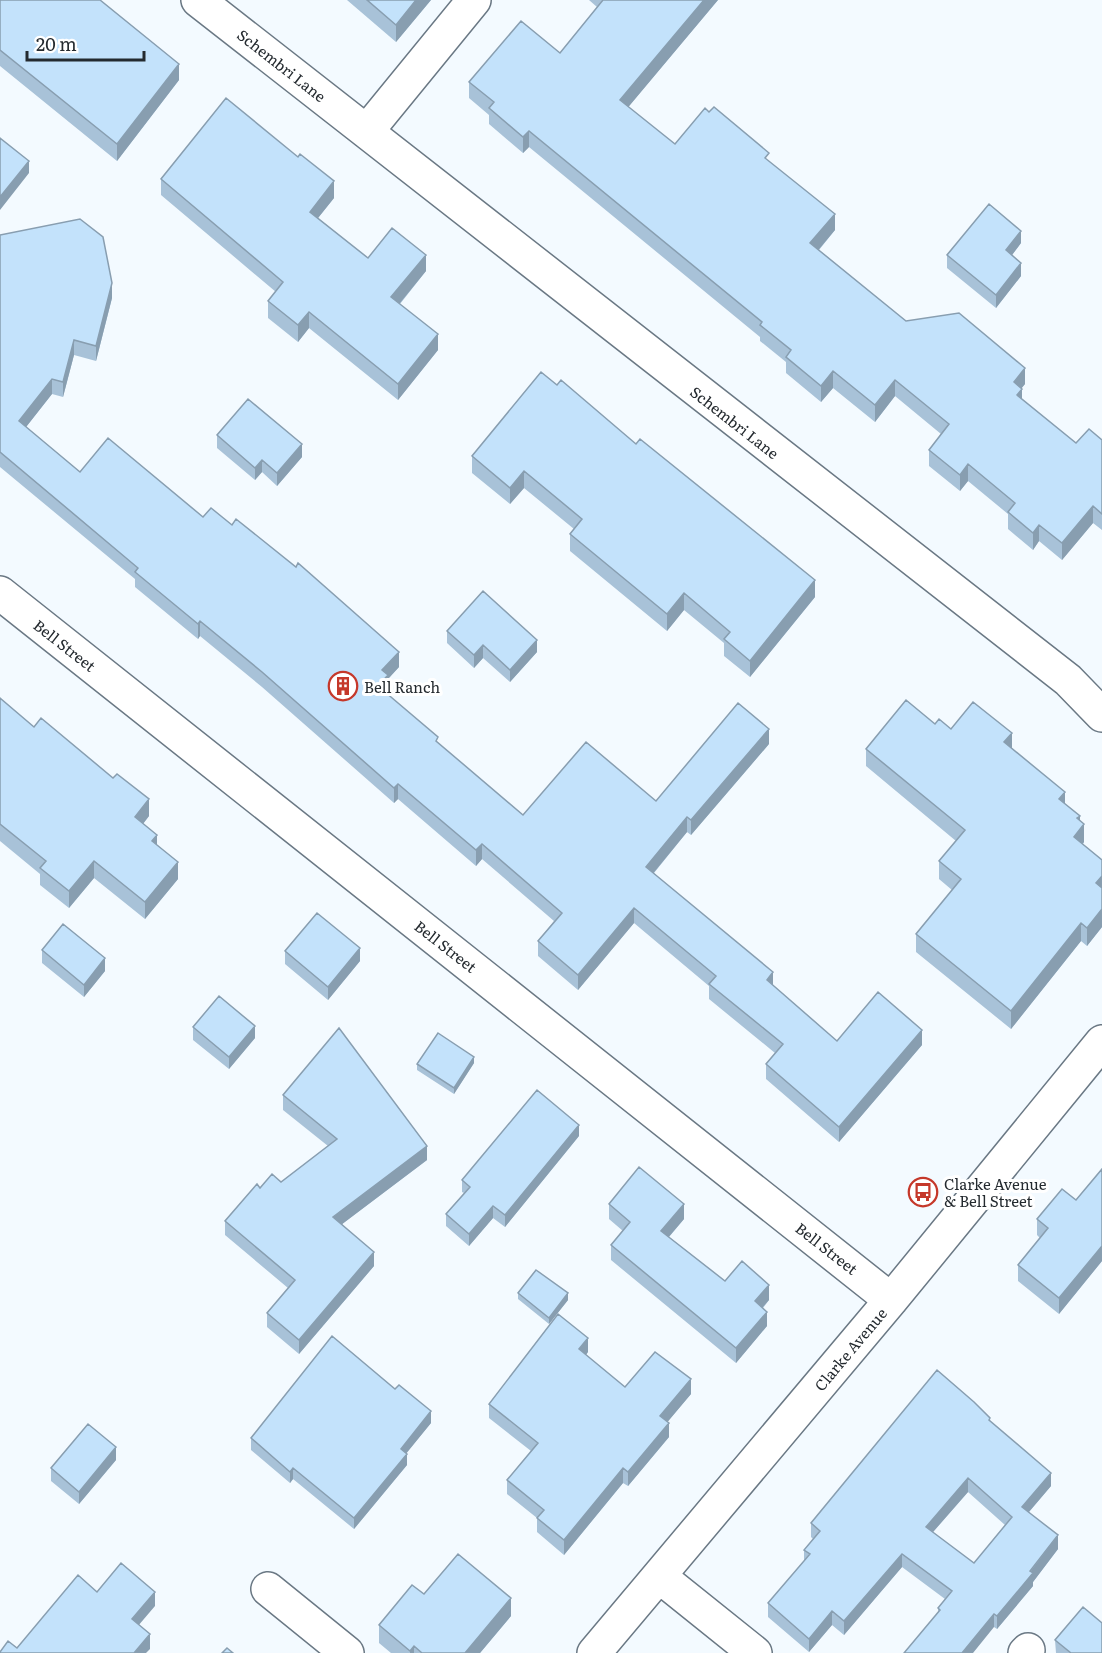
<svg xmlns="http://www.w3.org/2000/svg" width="1102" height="1653" font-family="Literata,serif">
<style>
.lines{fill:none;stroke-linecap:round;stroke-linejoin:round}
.minor-casing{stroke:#6a7884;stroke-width:36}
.minor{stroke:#fff;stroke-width:33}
.wall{fill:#a8c2d8;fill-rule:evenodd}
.shaded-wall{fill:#889eb0}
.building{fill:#c3e2fb;stroke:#889eb0;stroke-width:1.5;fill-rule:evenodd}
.labels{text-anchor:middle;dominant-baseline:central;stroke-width:6;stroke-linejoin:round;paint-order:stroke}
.street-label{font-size:15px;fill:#242a2f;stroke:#fff}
.poi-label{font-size:15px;fill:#242a2f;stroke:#fff;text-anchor:start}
</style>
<rect width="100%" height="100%" fill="#f3faff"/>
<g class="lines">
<g class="minor-casing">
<path id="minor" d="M198,0l870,680 34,35
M367,131l107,-131
M0,593l891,707
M659,1576l96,77
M268,1589l79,64
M594,1653l297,-353 211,-258
M1025,1653l3,-3"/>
</g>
<use href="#minor" class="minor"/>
</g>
<path class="wall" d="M0,0l179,80 -62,81 -117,-95z
M347,0h84l-35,42z
M589,0h129l-90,107 47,37 94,17 66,69 -16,20 87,71 119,63 -4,4 1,11 54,44 26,-3v90l-9,-7 -31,37 -23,-19 -6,9 -25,-21v-15l-40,-33 -8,10 -31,-25v-16l12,-16 -46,-38 -20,26 -42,-34 -12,14 -35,-29v-11l-26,-21v-4l-231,-190 -6,6 -34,-29v-9l-20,-17v-16l91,-29 37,-46z
M161,179l173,19 -16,20 50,40 58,13 -26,33 38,46 -40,50 -89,-72 -11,14 -30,-24v-17l8,-9 -115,-97z
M0,235l112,63 -16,63 -22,-6 -11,42 -11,-3 -26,33 54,45 123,45 196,150 -11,12v11l-2,2 52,51 85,72 133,-14 113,-57 -78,91 -4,-3 -33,41 119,113 64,55 85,4 -83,97 -73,-63v-15l9,-11 -66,-54v-13l-75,-63 -56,67 -40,-34v-15l16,-20 -72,-62 -6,7 -78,-67 -4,4 -132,-116 -62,-51 -2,3 -63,-52v-8l-135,-112z
M1021,243l-9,12 9,21 -25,32 -49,-40v-13z
M541,372l274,225 -65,80 -26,-21v-13l-40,-33 -17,21 -97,-80v-17l4,-5 -50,-41 -14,16 -38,-31v-17z
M217,435l85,22 -25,29 -15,-14 -7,8 -38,-32z
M447,631l90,21 -27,30 -27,-24 -9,10 -27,-25z
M0,698l34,29 115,89 -6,8 35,55 -33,40 -51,-41 -25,30 -29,-23v-11l-40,-33z
M935,724l77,24 68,72 4,22 -1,2 19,16v67l-15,19 -6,-5 -70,88 -95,-77v-18l36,-44 -13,-11v-18l17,-20 -90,-75v-17z
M42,950l63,21 -21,26 -42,-34z
M285,951l75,10 -32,39 -43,-36z
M193,1027l62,11 -26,31 -36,-29z
M474,1063l-20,31 -37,-24v-6z
M283,1095l144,65 -85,64 32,42 -75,88 -32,-27v-14l21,-25 -63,-53v-14l35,-33 21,-6 47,-36 -45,-36z
M579,1136l-74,91 -12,-9 -24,28 -23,-20v-12l18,-21 -2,-1v-12z
M1102,1169v92l-43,53 -41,-33v-16l22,-27 -3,-3v-16l39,-19z
M609,1204l75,15 -15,18 56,44 44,19 -6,8 4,18 -31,37 -125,-103v-15l12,-14 -14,-12z
M518,1293l50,7 -19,24 -31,-25z
M588,1352l-2,3 39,32 66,7 -24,28 2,15 -41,49 -5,-3 -59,72 -27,-23v-14l-30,-24v-14l24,-29 -42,-33v-14z
M990,1421l61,65 -22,26 29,37 -25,33v4l-36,43 -3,-2 -56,-14v-5l7,-9 -43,-32 -58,68 -12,-10 -23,27 -41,-35v-14l36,-42v-11l9,-11 -2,-2v-14zM968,1492l37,33 -31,38 -41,-31z
M431,1423l-25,30 1,12 -53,64 -61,-50 -3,4 -39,-33v-12z
M116,1460l-37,44 -28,-23v-13z
M424,1594l87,22 -31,37h-89l-12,-10v-18z
M1055,1640l47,13h-46z"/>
<path class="shaded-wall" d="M416,0h15l-35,42v-17z
M704,0h14l-98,117v-17z
M179,64v16l-62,81v-17z
M529,131v16l-6,6v-16z
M29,161v12l-29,37v-13z
M334,181v17l-24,30v-16z
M835,214v16l-25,30v-17z
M1021,231v12l-15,20v-13z
M426,255v16l-35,43v-17z
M1021,263v13l-25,32v-13z
M112,283v15l-16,63v-15z
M309,312v16l-11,14v-17z
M438,334v16l-40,50v-16z
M74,340v15l-11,42v-15z
M1025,368v16l-11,14v-16z
M833,371v17l-12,14v-16z
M52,379v15l-33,42v-15z
M895,380v16l-20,26v-17z
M1022,389v17l-5,-11z
M302,444v13l-25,29v-13z
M262,460v12l-7,8v-12z
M968,464v17l-8,10v-16z
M524,471v17l-14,16v-16z
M1093,506v17l-31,37v-17z
M1039,525v16l-6,9v-17z
M815,580v17l-65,80v-16z
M684,593v17l-17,21v-17z
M200,621v15l-2,3v-15z
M537,640v12l-27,30v-12z
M483,645v13l-9,10v-13z
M399,652v15l-11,12v11l-10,11v-15l4,-16z
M769,729v15l-78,91v-15z
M1012,733v17l-8,-8z
M398,784v15l-4,4v-15z
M1065,792v18l-6,-11z
M149,799v17l-14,18v-17z
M1080,816v14l4,-6v18l-10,12v-17l3,-19z
M687,817v15l-41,50v-15z
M157,835v17l-5,-11z
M482,844v15l-6,7v-16z
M94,861v17l-25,30v-17z
M178,862v17l-33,40v-17z
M1102,876v17l-6,-10z
M634,908v15l-56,67v-15z
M1102,909v18l-15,19v-18z
M1081,923v18l-70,88v-18z
M360,948v13l-32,39v-13z
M105,958v13l-21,26v-12z
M773,972v15l-6,-7z
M255,1026v12l-26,31v-12z
M922,1030v15l-83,97v-15z
M474,1057v6l-20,31v-6z
M579,1125v11l-74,91v-12z
M427,1146v14l-94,71v-14z
M684,1204v15l-23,27v-15z
M493,1206v12l-24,28v-12z
M1102,1246v15l-43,53v-16z
M374,1252v14l-75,88v-14z
M769,1285v15l-14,16v-15z
M568,1293v7l-19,24v-6z
M767,1312v14l-31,37v-15z
M588,1338v14l-9,12v-15z
M691,1379v15l-31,37v-15z
M431,1411v12l-30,37v-11z
M669,1423v14l-41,49v-14z
M116,1447v13l-37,44v-12z
M407,1454v11l-53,64v-11z
M293,1468v11l-3,4v-11z
M623,1468v15l-59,72v-15z
M1051,1473v13l-29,34v-13z
M968,1478v14l-42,48v-13z
M1058,1535v14l-25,33v4l-36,43v-13z
M902,1554v13l-58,68v-14z
M155,1592v14l-23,27v-14z
M511,1598v18l-31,37h-15z
M832,1611v14l-23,27v-13z
M994,1614v13l-21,26h-11z
M150,1634v15l-4,4h-12z
M414,1646v7h-4v-2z"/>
<path class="building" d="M0,0h100l79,64 -62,80 -117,-94z
M367,0h49l-20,25z
M603,0h101l-84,100 55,44 30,-36 4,4 5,-5 55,46 -4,5 70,56 -25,29 96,78 53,-8 66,55 -11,14 8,7 -5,6 59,48 13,-14 13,11v74l-9,-8 -31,37 -23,-18 -6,8 -25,-21 7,-9 -47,-39 -8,11 -31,-25 20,-26 -54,-44 -20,25 -42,-34 -12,15 -35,-29 5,-7 -31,-25 2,-3 -233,-191 -6,6 -34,-29 5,-6 -25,-20 52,-61 39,32z
M226,98l72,59 2,-3 34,27 -24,31 58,46 24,-30 34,27 -35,42 47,37 -40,50 -89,-72 -11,13 -30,-24 15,-19 -122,-103z
M0,138l29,23 -29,36z
M989,204l32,27 -15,19 15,13 -25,32 -49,-40z
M80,219l23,18 9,46 -16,63 -22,-6 -11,42 -11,-3 -33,42 61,51 28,-34 95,79 8,-9 21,17 4,-6 60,48 2,-4 101,89 -17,18 6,5 -10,11 60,51 -2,4 87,74 63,-73 70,59 82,-98 31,26 -78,91 -4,-3 -41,50 127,105 -6,8 70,61 41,-49 44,38 -83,97 -73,-63 17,-20 -74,-60 7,-8 -82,-68 -56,67 -40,-34 24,-28 -80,-69 -6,6 -78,-66 -4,4 -132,-116 -62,-51 -2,3 -63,-52 3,-4 -138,-116v-217z
M541,372l16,13 4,-5 75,64 4,-5 175,141 -65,81 -26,-22 6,-7 -46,-39 -17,21 -97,-80 12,-15 -58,-48 -14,17 -38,-32z
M248,399l54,45 -25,29 -15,-13 -7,8 -38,-33z
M483,591l54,49 -27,30 -27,-25 -9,10 -27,-24z
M0,698l34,29 7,-9 72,60 4,-4 32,25 -14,18 22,18 -5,6 26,21 -33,40 -51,-41 -25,30 -29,-23 6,-7 -46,-37z
M906,700l29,24 4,-5 12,10 22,-27 39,31 -8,9 61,50 -6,7 21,17 -3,2 7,6 -10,13 28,23v16l-6,7 6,5v21l-15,19 -6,-5 -70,88 -95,-77 45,-55 -22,-18 26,-31 -99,-81z
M317,913l43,35 -32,39 -43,-36z
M63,924l42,34 -21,27 -42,-35z
M219,996l36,30 -26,31 -36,-30z
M339,1028l88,118 -94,71 41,35 -75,88 -32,-27 28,-33 -70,-59 32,-37 3,4 12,-14 9,8 56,-43 -54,-44z
M438,1033l36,24 -20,31 -37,-24z
M537,1090l42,35 -74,90 -12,-9 -24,28 -23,-20 24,-27 -8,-7z
M639,1167l45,37 -23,27 64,50 17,-20 27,24 -14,16 12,11 -31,36 -125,-103 19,-23 -21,-18z
M1102,1169v77l-43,52 -41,-33 30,-37 -11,-9 25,-30 14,11z
M536,1270l32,23 -19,25 -31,-25z
M558,1314l30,24 -9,11 46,38 30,-35 36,27 -31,37 9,7 -41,49 -5,-4 -59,72 -27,-22 7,-8 -37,-30 31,-37 -49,-39z
M332,1336l63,53 4,-4 32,26 -30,38 6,5 -53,64 -61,-50 -3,4 -39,-34z
M937,1370l37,32 16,16 -1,2 62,53 -29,34 36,28 -28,36 3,2 -36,43 -3,-2 -32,39h-58l36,-43 -2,-2 14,-17 -50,-37 -58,67 -12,-10 -23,28 -41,-36 42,-49 -6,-4 16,-19 -9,-8zM968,1478l44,39 -38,46 -48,-36z
M88,1424l28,23 -37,45 -28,-24z
M458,1554l53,44 -46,55h-43l-8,-7 -4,5 -31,-26 33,-40 12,9z
M121,1563l34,29 -23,27 18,15 -16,19h-134v-1l8,-11 9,7 61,-73 19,17z
M1083,1607l19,16v30h-31l-16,-13z
M227,1648l6,5h-11z"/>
<defs>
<g id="building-ring" transform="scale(1.5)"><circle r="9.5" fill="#fff" stroke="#c5382a" stroke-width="1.5"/><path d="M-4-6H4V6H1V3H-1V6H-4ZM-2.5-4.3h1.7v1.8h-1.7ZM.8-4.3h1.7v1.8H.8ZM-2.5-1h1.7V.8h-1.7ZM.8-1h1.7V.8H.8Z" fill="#c5382a"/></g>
<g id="bus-ring" transform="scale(1.5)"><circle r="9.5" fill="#fff" stroke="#c5382a" stroke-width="1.5"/><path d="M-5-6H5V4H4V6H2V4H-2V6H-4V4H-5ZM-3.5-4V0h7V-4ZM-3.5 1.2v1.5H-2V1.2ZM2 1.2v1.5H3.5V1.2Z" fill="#c5382a"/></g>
</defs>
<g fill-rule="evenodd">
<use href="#building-ring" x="343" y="686"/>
<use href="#bus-ring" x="923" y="1192"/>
</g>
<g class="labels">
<g class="street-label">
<text transform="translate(282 65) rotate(38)">Schembri Lane</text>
<text transform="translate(735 422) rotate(38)">Schembri Lane</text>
<text transform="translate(65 645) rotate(38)">Bell Street</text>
<text transform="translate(446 946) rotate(38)">Bell Street</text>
<text transform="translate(827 1248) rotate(38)">Bell Street</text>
<text transform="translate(850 1349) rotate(-50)">Clarke Avenue</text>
</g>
<g class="poi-label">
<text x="364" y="686">Bell Ranch</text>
<text x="944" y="1183">Clarke Avenue<tspan x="944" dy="17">&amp; Bell Street</tspan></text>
</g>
</g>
<path d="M27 51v9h117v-9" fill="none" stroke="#242a2f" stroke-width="3"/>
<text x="36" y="51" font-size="18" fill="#242a2f" stroke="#ffffff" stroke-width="4.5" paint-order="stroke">20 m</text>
</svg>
